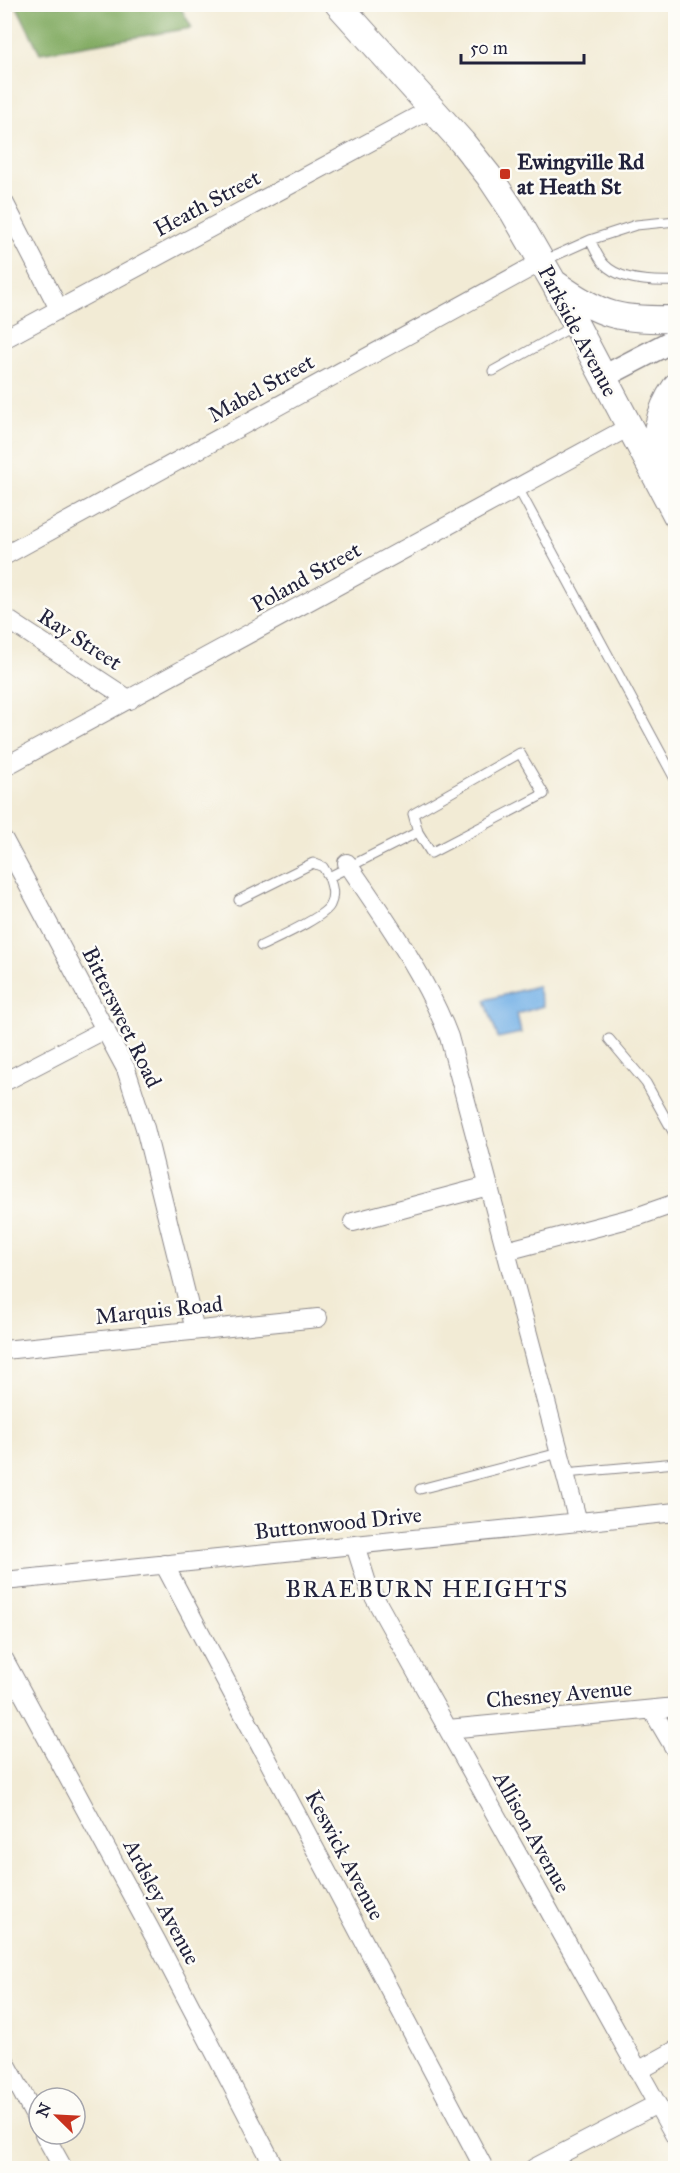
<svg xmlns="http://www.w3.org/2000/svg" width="680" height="2173" font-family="'IM FELL Great Primer',serif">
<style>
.forest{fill:#83ac63;stroke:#52674f;stroke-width:1.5}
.water{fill:#73b0e6;stroke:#4a6990;stroke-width:1.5}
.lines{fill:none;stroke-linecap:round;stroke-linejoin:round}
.service-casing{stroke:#8a8688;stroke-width:11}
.minor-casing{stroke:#8a8688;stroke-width:20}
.tertiary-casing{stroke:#8a8688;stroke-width:25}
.secondary-casing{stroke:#8a8688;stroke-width:28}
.service{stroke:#fff;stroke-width:9}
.minor{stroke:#fff;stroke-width:18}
.tertiary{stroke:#fff;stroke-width:22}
.secondary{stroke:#fff;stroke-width:26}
.poi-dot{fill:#c8321e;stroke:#fdfcf7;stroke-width:2}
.labels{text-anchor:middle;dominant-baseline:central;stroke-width:5;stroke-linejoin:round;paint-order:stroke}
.poi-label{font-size:22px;font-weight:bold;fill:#22223b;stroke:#fdfcf7;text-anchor:start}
.street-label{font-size:22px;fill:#22223b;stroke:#fdfcf7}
.neighbourhood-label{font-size:24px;letter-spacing:1.5px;fill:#22223b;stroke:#fdfcf7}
</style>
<rect width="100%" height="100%" fill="#fdfcf7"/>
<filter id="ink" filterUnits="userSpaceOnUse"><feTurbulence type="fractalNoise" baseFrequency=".0167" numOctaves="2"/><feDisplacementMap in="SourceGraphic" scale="12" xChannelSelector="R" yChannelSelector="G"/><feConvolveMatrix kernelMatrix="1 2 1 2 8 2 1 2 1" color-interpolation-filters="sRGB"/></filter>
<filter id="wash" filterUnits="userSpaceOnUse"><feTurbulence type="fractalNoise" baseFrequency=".008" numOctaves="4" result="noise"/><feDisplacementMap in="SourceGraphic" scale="24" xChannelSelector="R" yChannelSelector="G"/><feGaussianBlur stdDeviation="1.35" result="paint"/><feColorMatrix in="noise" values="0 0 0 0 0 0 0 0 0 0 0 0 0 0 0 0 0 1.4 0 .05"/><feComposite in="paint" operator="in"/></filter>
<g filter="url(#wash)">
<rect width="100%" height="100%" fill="#f2ebd5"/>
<path class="forest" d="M4,5h175l13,23 -152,25 -24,-48 -11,3z"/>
<path class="water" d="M537,986l6,20 -26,8 4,19 -23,5 -13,-38z"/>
</g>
<g filter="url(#ink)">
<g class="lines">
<g class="service-casing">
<path id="service" d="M590,240c4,7 8,18 14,24 16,17 50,18 72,17
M543,261l47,-21 46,-15 40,-4
M493,371l82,-46
M518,488l158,293
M239,900l74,-37 10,4 6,10 89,-45 -5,-18 107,-61 24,41 -113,59 -13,-21
M261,946c14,-7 64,-29 69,-41 5,-10 2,-19 -1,-28
M609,1039l37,44 30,54
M565,1473l111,-10
M420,1489l139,-36"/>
</g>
<g class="minor-casing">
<path id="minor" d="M4,202l55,107
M4,339l427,-230
M4,556l537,-294
M4,617l126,83
M4,767l625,-340
M4,840l122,229 19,59 50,202
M347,863c38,56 78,111 102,174l129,485
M4,1082l102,-53
M353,1222l135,-36
M506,1251l133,-35 37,-13
M4,1350l314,-32
M355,1545l13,41 308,552
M164,1564l320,604
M4,1581l672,-69
M4,1659l152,281 119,228
M652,1710l24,41
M448,1729l228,-22
M4,2059l35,65
M638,2071l38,-21
M44,2134l19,34
M534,2168l123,-64"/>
</g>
<g class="tertiary-casing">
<path id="tertiary" d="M603,377l73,-38"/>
</g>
<g class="secondary-casing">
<path id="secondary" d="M338,4l124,138 27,34 24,36 41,71 122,232
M556,284c46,33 64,36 120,35
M656,473c-2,-34 0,-59 20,-87"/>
</g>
<use href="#service" class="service"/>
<use href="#minor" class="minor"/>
<use href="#tertiary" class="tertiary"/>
<use href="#secondary" class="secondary"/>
</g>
</g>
<rect class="poi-dot" x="499" y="168" width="12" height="12" rx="3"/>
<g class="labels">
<g class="poi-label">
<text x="517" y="161">Ewingville Rd<tspan x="517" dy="25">at Heath St</tspan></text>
</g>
<g class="street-label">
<text transform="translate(207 203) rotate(-28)">Heath Street</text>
<text transform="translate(578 331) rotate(62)">Parkside Avenue</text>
<text transform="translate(261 388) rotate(-29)">Mabel Street</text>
<text transform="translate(306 577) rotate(-29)">Poland Street</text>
<text transform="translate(80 639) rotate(33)">Ray Street</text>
<text transform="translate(122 1017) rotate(64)">Bittersweet Road</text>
<text transform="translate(159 1310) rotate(-6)">Marquis Road</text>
<text transform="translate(338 1523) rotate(-6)">Buttonwood Drive</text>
<text transform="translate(559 1694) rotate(-5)">Chesney Avenue</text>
<text transform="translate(532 1832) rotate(61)">Allison Avenue</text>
<text transform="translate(345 1855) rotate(62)">Keswick Avenue</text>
<text transform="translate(162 1902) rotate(62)">Ardsley Avenue</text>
</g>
<g class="neighbourhood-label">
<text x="427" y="1589">BRAEBURN HEIGHTS</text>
</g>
</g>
<rect width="680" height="2173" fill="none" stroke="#fdfcf7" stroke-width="24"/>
<g transform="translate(57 2116) rotate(294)"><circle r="28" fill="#fdfcf7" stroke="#a5a5ac" stroke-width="1.5"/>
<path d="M0-4.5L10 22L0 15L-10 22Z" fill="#c8321e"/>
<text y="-9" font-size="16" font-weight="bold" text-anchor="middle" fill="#22223b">N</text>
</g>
<path d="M461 54v9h123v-9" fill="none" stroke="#22223b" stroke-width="3"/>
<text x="470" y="54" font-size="18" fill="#22223b" stroke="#fdfcf7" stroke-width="4.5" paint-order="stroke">50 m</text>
</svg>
